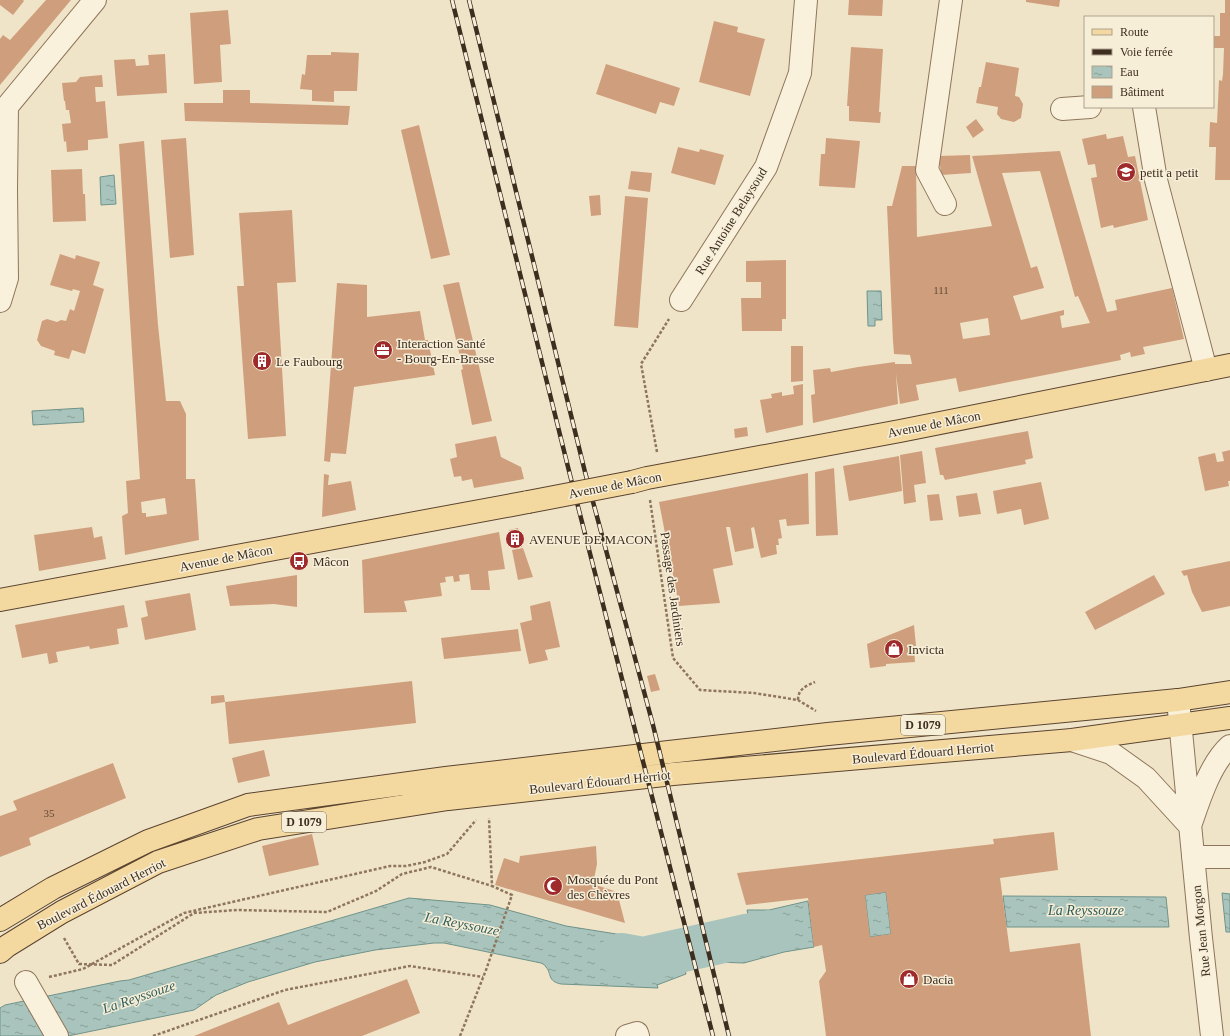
<svg xmlns="http://www.w3.org/2000/svg" width="1230" height="1036" font-family="'Times New Roman',serif">
<style>
.water{fill:url(#water-ripples);stroke:#6f938a}
.lines{fill:none;stroke-linecap:round;stroke-linejoin:round}
.river{stroke:#a9c4bc;stroke-width:44}
.building{fill:#cf9f7d;fill-rule:evenodd}
.minor-casing{stroke:#8d765c;stroke-width:24}
.major-casing{stroke:#5b4430;stroke-width:24}
.path{stroke:#8d765c;stroke-width:2.5;stroke-dasharray:3 2;stroke-linecap:butt}
.minor{stroke:#faf1dc;stroke-width:22}
.major{stroke:#f3d9a0;stroke-width:22}
.rail-casing{stroke:#3d2e20;stroke-width:4.5}
.rail{stroke:#f7eed8;stroke-width:3;stroke-dasharray:9;stroke-linecap:butt}
.major-bridge-casing{stroke:#5b4430;stroke-width:24;stroke-linecap:butt}
.major-bridge{stroke:#f3d9a0;stroke-width:22}
.labels{text-anchor:middle;dominant-baseline:central;stroke-width:3;stroke-linejoin:round;paint-order:stroke}
.number-label{font-size:11px;fill:#624a37}
.shield{fill:#f7eed8;stroke:#756857;stroke-width:1}
.shield-label{font-size:12px;font-weight:bold;fill:#3d2e20}
.poi-label{font-size:13px;fill:#3d2e20;stroke:#f7eed8;text-anchor:start}
.street-label{font-size:13px;fill:#3d2e20;stroke:#f7eed8}
.water-label{font-size:14px;font-style:italic;fill:#2f5d5a;stroke:#f7eed8}
</style>
<defs>
<pattern id="water-ripples" width="26" height="14" patternUnits="userSpaceOnUse"><rect width="26" height="14" fill="#a9c4bc"/><path d="M2 4q2-2 4 0t4 0M15 11q2-2 4 0t4 0" fill="none" stroke="#8ba098"/></pattern>
</defs>
<rect width="100%" height="100%" fill="#f0e4c8"/>
<path class="water" d="M114,175l2,29 -15,1 -1,-28z
M867,291h14l1,29h-7v6h-7z
M83,408l1,14 -51,3 -1,-14z
M886,892l5,42 -21,3 -5,-42z
M1222,893l8,1v38h-4z
M1003,896l163,1 3,30h-162z
M409,898l81,7 76,21 63,10 9,3 14,2 25,-6 9,39 -29,11 1,3 -97,-4c-14,-3 -9,-10 -15,-17 -1,-2 -3,-3 -5,-4l-97,-20h-10l-59,7 -60,12 -27,8 -40,12 -32,13 -22,15 -126,26h-68v-28l5,-3 115,-24 9,-1z
M808,901l6,46 -30,5 -40,11 -29,-1 -8,-34 42,-9 -2,-9h22z"/>
<g class="lines">
<path class="river" d="M621,955l22,4 103,-23 25,-4"/>
</g>
<path class="building" d="M0,0h23l1,1 -11,14 -13,-10z
M46,0h25l-71,85v-46l3,-4 7,5z
M849,0h34l-1,16 -34,-1z
M1026,0h34l-1,7 -33,-5z
M1225,0h5v180h-15l1,-33h-7l1,-25 7,1 2,-43 3,1 1,-7 1,-26h-11v-12h7v-23h5z
M228,10l3,34 -11,1 2,37 -28,2 -4,-71z
M714,21l24,6 -1,5 28,7 -15,57 -51,-14z
M851,47l32,2 -4,63h2l-1,11 -31,-2v-15h-2z
M331,52l28,1 -2,38h-23v11l-22,-1v-11l-12,-1 2,-15 3,1 2,-20h24z
M165,54l2,39 -50,3 -3,-36 21,-1 1,7 13,-1 -1,-10z
M986,62l33,6 -4,28 4,1 4,7 -2,14 -7,4 -13,-3 -4,-5 1,-7 -22,-4 3,-16h2z
M606,64l74,24 -6,18 -14,-4 -4,12 -60,-20z
M102,75l1,12h-8l1,15 9,-1 3,37 -20,2v10l-21,2 -1,-11 -2,1 -2,-18 9,-1 -2,-13h-3l-1,-9h-1l-2,-18 14,-1 4,-5z
M223,90h27v13l100,3 -2,19 -163,-4 -1,-18h39z
M976,119l8,11 -11,8 -7,-11z
M419,125l31,130 -19,4 -30,-129z
M1106,134l1,5 16,-3 5,21 7,-1 13,64 -34,8 -1,-3 -12,3 -10,-50 6,-1 -2,-13 -7,1 -6,-26z
M186,138l8,117 -24,3 -9,-118z
M826,138l34,3 -5,47 -36,-2 2,-32h4z
M144,141l14,184 8,76h14l6,13v65h9l4,61 -74,15 -3,-39 6,-3 -2,-32 14,-2 -21,-335zM165,498l2,16 -21,3v-4h-4l-1,-11z
M678,147l21,5 1,-3 24,6 -9,30 -44,-12z
M1060,151l47,161 10,-2 -2,-10 57,-12 12,51 -41,8 2,7 -14,3 -1,-5 -10,3 1,5 -162,32 -3,-14 -40,7 3,15 -19,4 -4,-30 2,30 -85,19 -2,-28 4,-1 -2,-24 17,-2 1,4 27,-5 37,-5v2h17l-2,-9 -16,-1 -1,-13 -6,-135h5l10,-40h14l1,71 75,-11 -20,-70zM1040,171l35,126 3,-1 12,27 -28,5 -2,-12 4,-1v-5l-43,10 -8,-24 31,-8 -7,-22 -6,2 -29,-95zM988,318l2,17 -27,4 -3,-16z
M970,155l1,18 -30,2 -2,-19z
M82,169l1,25h2l1,27 -33,1 -2,-52z
M631,171l21,2 -2,19 -22,-3z
M600,195l1,20 -10,1 -2,-20z
M625,196l23,2 -10,130 -24,-2z
M292,210l4,72 -19,1 9,153 -38,3 -11,-153h7l-5,-73z
M60,254l15,5 1,-4 24,7 -7,23 11,4 -19,65 -13,-4 -3,9 -15,-4 1,-4 -14,-5 -4,-6 5,-19 5,-2 10,3 4,-2 5,1 4,-12 4,2 6,-20 -7,-2 -1,2 -22,-6z
M786,260v59h-4v12h-40l-1,-33h20v-16h-15v-21z
M459,282l33,139 -20,4 -11,-55 2,-1 -20,-84z
M337,283l30,2v32l53,-6 5,29h3l7,35 -81,12 -8,67 -15,-1 -1,9 -6,-1z
M791,346h12v35l-12,1z
M803,384v41l-37,8 -6,-33 12,-2 -1,-4 11,-2v4l12,-2 -1,-8z
M747,427l1,9 -13,2 -1,-9z
M1028,431l5,27 -8,2 1,4 -81,16 -2,-5h-3l-5,-27z
M496,436l5,21 20,10 3,12 -50,9 -2,-9 -10,2 -1,-5 -7,1 -4,-18 7,-2 -2,-13z
M1230,450v31h-2l1,5 -24,5 -7,-34 17,-4 2,9 7,-1 -2,-9z
M922,451l4,32 -12,2 2,17 -12,2 -4,-49z
M899,456l3,35 -53,10 -6,-35z
M834,468l4,67 -22,1 -1,-64z
M808,473l1,51 -22,2 -1,-7 -7,1 3,18 -4,1 1,6h-3l1,9 -16,4 -7,-31 -3,1 3,20 -19,4 -5,-25h-4l7,38 -20,4 7,34 -41,3 -20,-104z
M324,474l5,1 -1,10 23,-4 5,29 -34,7z
M1041,482l8,37 -25,6 -3,-16 -24,5 -4,-23z
M977,493l4,21 -22,3 -3,-21z
M939,494l4,26 -13,1 -3,-26z
M92,527l2,11 8,-2 4,23 -67,12 -5,-36z
M518,528l4,19 -10,1 -3,-18z
M499,532l6,37 -17,2 2,19h-19l-2,-16 -10,1 1,6 -6,1 -1,-6 -8,1 1,5 -6,1 2,13 -38,5 3,11 -43,1 -2,-53z
M523,548l10,29 -15,3 -6,-30z
M1230,561v45l-28,6 -10,-20 -5,-17 -3,1 -3,-5z
M297,575v32l-23,-3 -44,2 -4,-20z
M1154,575l11,19 -70,36 -10,-18z
M190,593l6,37 -51,10 -4,-22 7,-2 -3,-15z
M550,601l10,46 -15,3 3,10 -19,4 -9,-41 12,-3 -2,-14z
M124,605l4,22 -11,2 2,15 -29,5 -1,-3 -33,6 2,10 -9,2 -2,-11 -25,5 -7,-33z
M914,625l2,21h-2l1,16 -29,2v2l-16,2 -3,-24z
M518,629l3,22 -77,8 -3,-21z
M655,674l5,16 -9,2 -4,-16z
M412,681l4,42 -187,21 -4,-42z
M224,695l1,7 -14,2v-8z
M264,750l6,26 -32,7 -6,-25z
M113,763l13,35 -97,40 2,7 -31,12v-41l17,-6 -4,-9z
M1054,832l4,38 -58,8 10,74 70,-9 11,93h-265l-7,-55 7,-10 -4,-26 -8,2 -6,-49 -62,7 -9,-32 257,-29 -1,-5zM886,892l5,42 -21,3 -5,-42z
M312,834l7,31 -50,11 -7,-30z
M596,846l1,18 -4,20 24,8 8,31 -130,-38 9,-27 15,5 1,-7z
M407,979l13,34 -58,23h-168l85,-34 9,23z"/>
<g class="lines">
<g class="minor-casing">
<path id="minor" d="M1144,107l12,73 50,190
M1062,109l28,-2
M0,115l95,-115
M945,204l-18,-34 24,-170
M681,300l85,-133 34,-94 6,-73
M0,301l7,-23 -1,-88 1,-83
M1178,700l23,238 11,98
M1072,740l39,13 35,25 44,48c9,-26 20,-62 40,-80
M1193,857h37
M26,982l31,54
M627,1036l10,-3 1,3"/>
</g>
<g class="major-casing">
<path id="major" d="M632,482l15,-4 253,-47 330,-66
M0,600l528,-98
M0,920l53,-32 95,-47 100,-36 198,-27 223,-26 159,-18 350,-34 52,-8
M0,952l7,-6 55,-34 96,-50 100,-33 190,-30 225,-25 399,-34 158,-22"/>
</g>
<path class="path" d="M657,452l-16,-88 28,-45
M650,500l23,158 27,32 54,3 44,7 18,11
M798,700c0,-11 8,-14 17,-18
M64,938l15,26 33,1 82,-52 43,-3 90,2 49,-21 26,-17 29,-7 61,19
M49,977l34,-8 101,-56 206,-47h16l19,-4 22,-8 29,-34
M153,1036l132,-46 125,-24 73,11
M460,1036l26,-66 26,-75 -20,-9 -3,-68"/>
<use href="#minor" class="minor"/>
<use href="#major" class="major"/>
<g class="rail-casing">
<path id="rail" d="M452,0l118,475 143,561
M469,0l116,472 68,253 76,311"/>
</g>
<use href="#rail" class="rail"/>
<g class="major-bridge-casing">
<path id="major-bridge" d="M528,502l104,-20"/>
</g>
<use href="#major-bridge" class="major-bridge"/>
</g>
<defs>
<g id="school-disc" transform="scale(1)"><circle r="9.5" fill="#9e2a2b" stroke="#f7eed8"/><path d="M0-5L7-2L0 1L-7-2ZM-4 1L0 2.5L4 1V4Q0 6-4 4Z" fill="#fff"/></g>
<g id="office-disc" transform="scale(1)"><circle r="9.5" fill="#9e2a2b" stroke="#f7eed8"/><path d="M-6-3h4V-5.5h4V-3h4V5H-6ZM-1-4.5V-3h2v-1.5ZM-6 0V1H6V0Z" fill="#fff"/></g>
<g id="building-disc" transform="scale(1)"><circle r="9.5" fill="#9e2a2b" stroke="#f7eed8"/><path d="M-4-6H4V6H1V3H-1V6H-4ZM-2.5-4.3h1.7v1.8h-1.7ZM.8-4.3h1.7v1.8H.8ZM-2.5-1h1.7V.8h-1.7ZM.8-1h1.7V.8H.8Z" fill="#fff"/></g>
<g id="bus-disc" transform="scale(1)"><circle r="9.5" fill="#9e2a2b" stroke="#f7eed8"/><path d="M-5-6H5V4H4V6H2V4H-2V6H-4V4H-5ZM-3.5-4V0h7V-4ZM-3.5 1.2v1.5H-2V1.2ZM2 1.2v1.5H3.5V1.2Z" fill="#fff"/></g>
<g id="shop-disc" transform="scale(1)"><circle r="9.5" fill="#9e2a2b" stroke="#f7eed8"/><path d="M-5-2.5h2.3a2.7 3.5 0 0 1 5.4 0H5L5.5 6h-11ZM-1.5-2.5h3a1.5 2.3 0 0 0-3 0Z" fill="#fff"/></g>
<g id="mosque-disc" transform="scale(1)"><circle r="9.5" fill="#9e2a2b" stroke="#f7eed8"/><path d="M3.5-4.9A6 6 0 1 0 3.5 4.9A5 5 0 1 1 3.5-4.9Z" fill="#fff"/></g>
</defs>
<g fill-rule="evenodd">
<use href="#school-disc" x="1126" y="172"/>
<use href="#office-disc" x="383" y="350"/>
<use href="#building-disc" x="262" y="361"/>
<use href="#building-disc" x="515" y="539"/>
<use href="#bus-disc" x="299" y="561"/>
<use href="#shop-disc" x="894" y="649"/>
<use href="#mosque-disc" x="553" y="886"/>
<use href="#shop-disc" x="909" y="979"/>
</g>
<g class="labels">
<g class="number-label">
<text x="941" y="290">111</text>
<text x="49" y="813">35</text>
</g>
<g class="shield">
<rect x="901" y="715" width="44" height="20" rx="3"/>
<rect x="282" y="812" width="44" height="20" rx="3"/>
</g>
<g class="shield-label">
<text x="923" y="725">D 1079</text>
<text x="304" y="822">D 1079</text>
</g>
<g class="poi-label">
<text x="1140" y="172">petit a petit</text>
<text x="397" y="343">Interaction Santé<tspan x="397" dy="15">- Bourg-En-Bresse</tspan></text>
<text x="276" y="361">Le Faubourg</text>
<text x="529" y="539">AVENUE DE MACON</text>
<text x="313" y="561">Mâcon</text>
<text x="908" y="649">Invicta</text>
<text x="567" y="879">Mosquée du Pont<tspan x="567" dy="15">des Chèvres</tspan></text>
<text x="923" y="979">Dacia</text>
</g>
<g class="street-label">
<text transform="translate(731 221) rotate(-58)">Rue Antoine Belaysoud</text>
<text transform="translate(934 424) rotate(-11)">Avenue de Mâcon</text>
<text transform="translate(615 485) rotate(-11)">Avenue de Mâcon</text>
<text transform="translate(226 558) rotate(-11)">Avenue de Mâcon</text>
<text transform="translate(673 589) rotate(82)">Passage des Jardiniers</text>
<text transform="translate(923 753) rotate(-5)">Boulevard Édouard Herriot</text>
<text transform="translate(600 782) rotate(-6)">Boulevard Édouard Herriot</text>
<text transform="translate(101 894) rotate(-27)">Boulevard Édouard Herriot</text>
<text transform="translate(1201 931) rotate(-96)">Rue Jean Morgon</text>
</g>
<g class="water-label">
<text x="1086" y="910">La Reyssouze</text>
<text transform="translate(462 924) rotate(11)">La Reyssouze</text>
<text transform="translate(139 997) rotate(-19)">La Reyssouze</text>
</g>
</g>
<rect x="1084" y="16" width="130" height="92" fill="#f7eed8" stroke="#ada18e"/>
<rect x="1092" y="29" width="20" height="6" fill="#f3d9a0" stroke="#ada18e"/>
<text x="1120" y="36" font-size="12" fill="#3d2e20">Route</text>
<rect x="1092" y="49" width="20" height="6" fill="#3d2e20" stroke="#ada18e"/>
<text x="1120" y="56" font-size="12" fill="#3d2e20">Voie ferrée</text>
<rect x="1092" y="66" width="20" height="12" fill="url(#water-ripples)" stroke="#ada18e"/>
<text x="1120" y="76" font-size="12" fill="#3d2e20">Eau</text>
<rect x="1092" y="86" width="20" height="12" fill="#cf9f7d" stroke="#ada18e"/>
<text x="1120" y="96" font-size="12" fill="#3d2e20">Bâtiment</text>
</svg>
